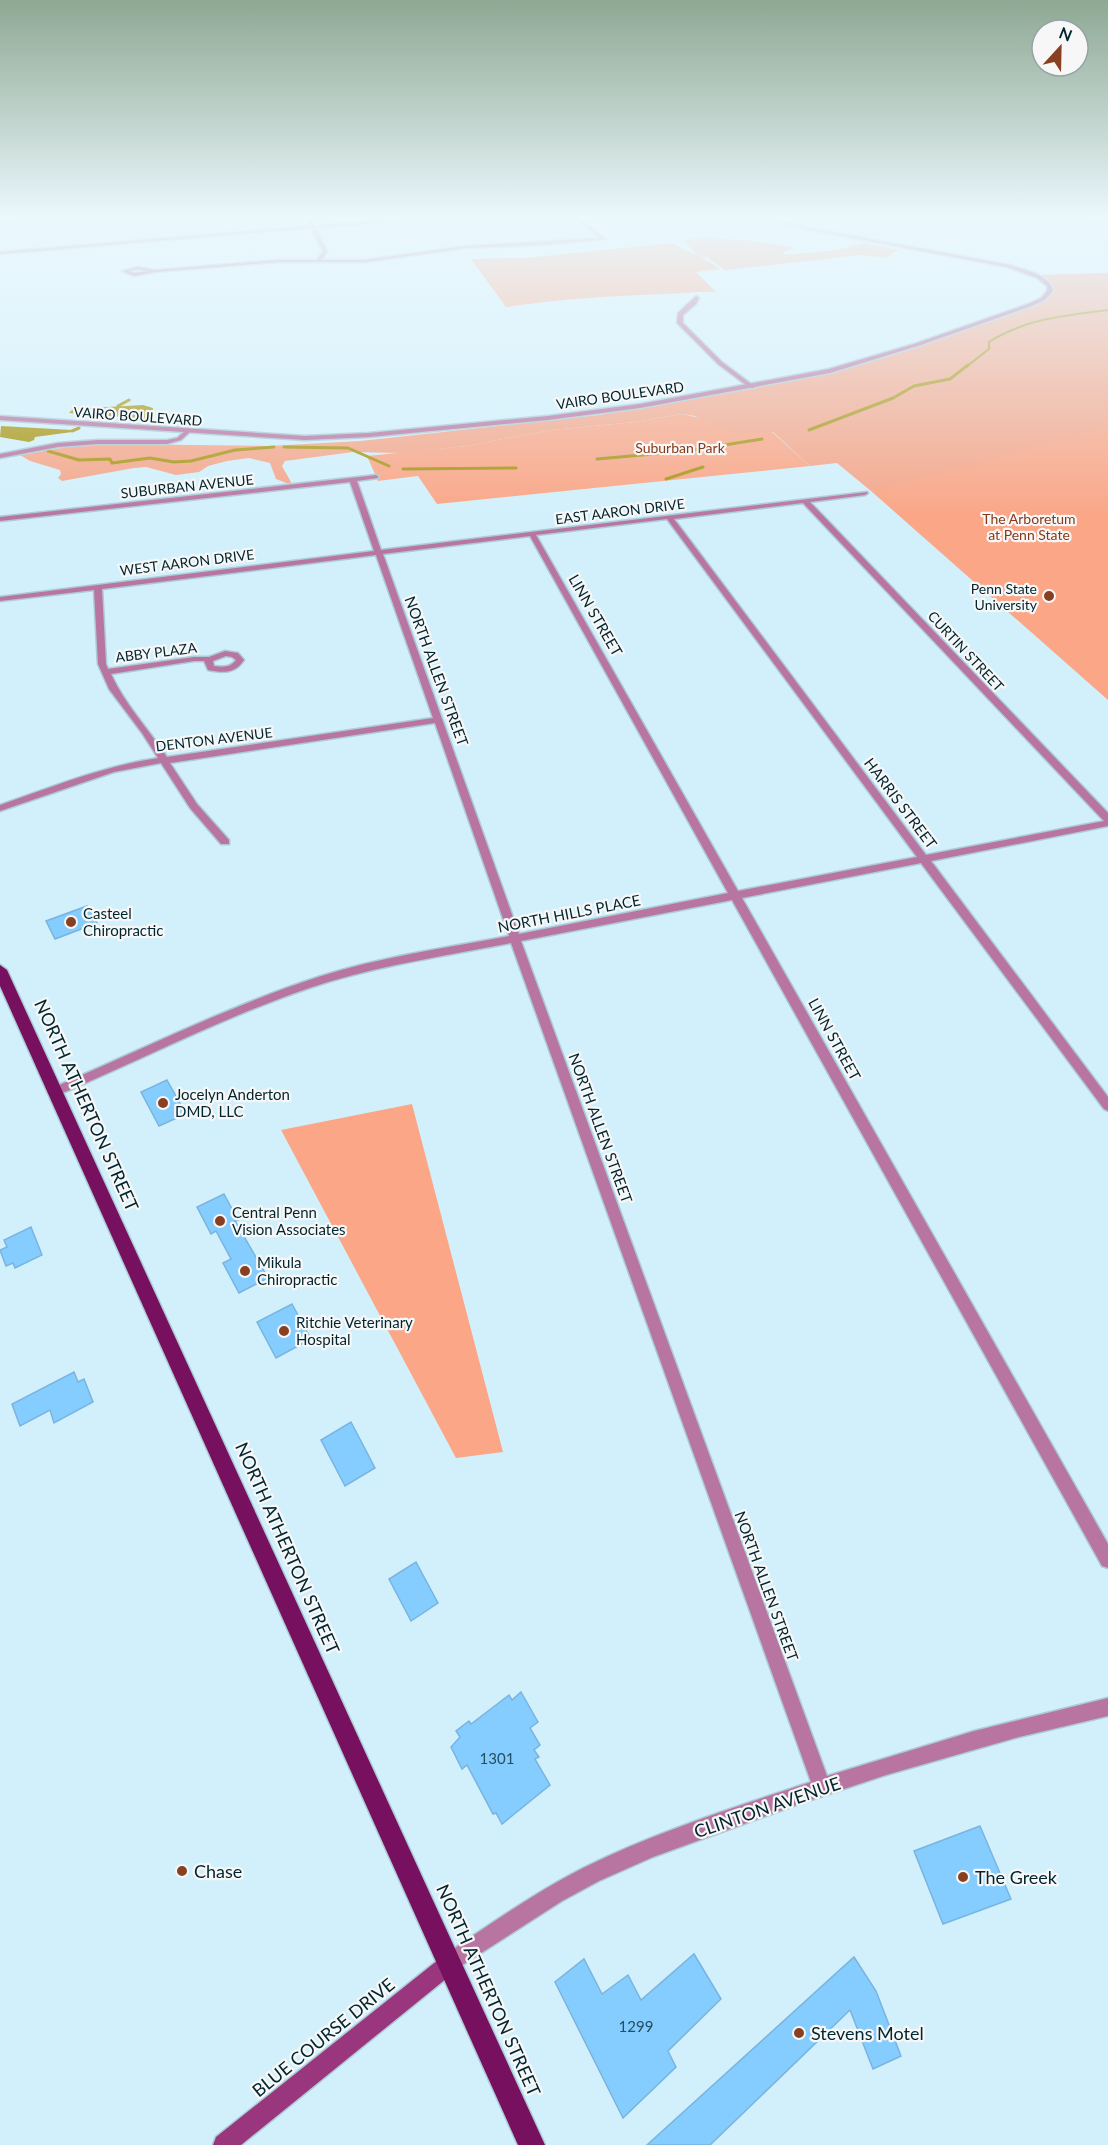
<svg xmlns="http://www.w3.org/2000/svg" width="1108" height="2145" font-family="Lato,sans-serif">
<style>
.green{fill:#faa687}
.forest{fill:#f5a68a}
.water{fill:#a89613}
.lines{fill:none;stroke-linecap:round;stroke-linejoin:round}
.stream-far1{stroke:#a89613;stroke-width:2}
.stream{stroke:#a89613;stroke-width:3}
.building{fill:#85ccff;stroke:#79b4df;stroke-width:1.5}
.minor-casing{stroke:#accbd6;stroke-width:3}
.tertiary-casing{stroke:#accbd6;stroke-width:3}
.secondary-casing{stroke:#accbd6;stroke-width:3}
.primary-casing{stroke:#accbd6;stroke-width:3}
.minor{fill:#b975a2;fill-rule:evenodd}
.tertiary{fill:#b975a2;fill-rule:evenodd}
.secondary{fill:#9a367e;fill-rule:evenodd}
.primary{fill:#77105e;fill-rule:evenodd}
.poi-dot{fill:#884023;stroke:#f7f7f7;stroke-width:2}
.labels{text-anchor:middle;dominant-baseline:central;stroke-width:4.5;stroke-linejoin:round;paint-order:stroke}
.far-street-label{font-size:14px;fill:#01252f;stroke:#f7f7f7}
.far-park-label{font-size:14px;fill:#893817;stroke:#f7f7f7}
.far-poi-label{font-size:14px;fill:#01252f;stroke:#f7f7f7;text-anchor:end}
.street-label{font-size:15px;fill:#01252f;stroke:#f7f7f7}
.poi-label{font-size:15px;fill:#01252f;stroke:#f7f7f7;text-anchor:start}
.near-number-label{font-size:15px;fill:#224f63}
.near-street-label{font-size:18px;fill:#01252f;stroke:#f7f7f7}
.near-poi-label{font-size:18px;fill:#01252f;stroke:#f7f7f7;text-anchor:start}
</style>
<rect width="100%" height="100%" fill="#d2f0fb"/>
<path class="green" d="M672,243c17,9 33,15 48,26l-24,3 20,20c-19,-1 -33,2 -51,2 -54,2 -106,5 -159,13l-35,-48 54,-1z
M681,414l91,18 38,34 -373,38 -19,-28 -40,5 -11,-25 99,-10 86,-16 83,-8z
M1108,424v276l-237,-209z
M412,1104l91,348 -47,6 -175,-328z"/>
<path class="forest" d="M1013,217h95v8l-39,-4h-46z
M703,238l46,2 46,8 -12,4 2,3 52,-5 26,-7 36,7 -14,8 -25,-3 -135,15 -18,-13h-8l-16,-17z
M1108,273v154l-225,62 -12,2 -34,-28 -27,3 -37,-34 -38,2 -40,-18 -14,-2 -46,8 -83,8 -86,16 -65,7 -48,-1 -68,9 -3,5 9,16 -2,2 -13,-5 -6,-16 -21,-5 -22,3 -19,5 -9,6 -23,3 -30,-8 -12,1 -72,13 -4,-3 3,-4 -1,-4 -30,-9 -10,-6 54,-9 39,-2 156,2 91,-5 239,-26 252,-50 87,-28 106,-39 6,-7 -1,-6 -14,-10z
M632,449l23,2 1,3c-21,3 -40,8 -62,7l-2,-5z"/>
<path class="water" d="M143,405l10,3 -1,8 -3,3 -80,-6 4,-4z
M1,426l71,4v2l-37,5 -1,3 -5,2 -29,-5z"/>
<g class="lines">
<path class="stream-far1" d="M966,367l23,-18v-7c36,-23 77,-27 119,-32"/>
<path class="stream" d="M118,406l11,-6
M809,430l84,-32 21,-12 36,-7 18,-14
M72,431l7,-3
M284,447l64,1 41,18
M48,451l31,9 31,-1 2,4 38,-5 24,4 17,-1 44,-11 39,-3
M597,459l90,-8 75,-12
M403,469l113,-1
M666,479l37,-12"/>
</g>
<path class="building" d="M87,906l10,17 -42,16 -9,-18z
M167,1080l19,34 -27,12 -18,-34z
M224,1194l14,26 -3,1 33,57 -29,15 -16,-30 8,-4 -15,-28 -5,3 -14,-27z
M31,1227l11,28 -27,13 -2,-5 -7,3 -6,-16 7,-3 -3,-7z
M292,1304l19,35 -35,19 -19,-36z
M74,1372l4,10 6,-3 9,23 -39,21 -4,-13 -30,16 -8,-22z
M351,1422l24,46 -30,18 -24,-46z
M416,1562l22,41 -27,18 -22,-42z
M521,1692l17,30 -8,6 10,17 -6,5 5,7 -4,2 15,26 -48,39 -6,-11 -3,1 -26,-49 -5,4 -11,-22 9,-10 -4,-6 13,-10 2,3 38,-29 3,5z
M980,1826l31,73 -68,25 -29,-73z
M694,1954l27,45 -53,52 8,16 -53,51 -68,-136 29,-23 18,35 26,-19 13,25z
M854,1957l22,34 25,65 -28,13 -23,-59 -140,135h-63z"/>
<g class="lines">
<g class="minor-casing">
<path id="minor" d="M59,217h16l-75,6v-2z
M305,217h4l5,8 102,-8h43l-143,11 11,23 -5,9h43l101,-14 134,-8 -26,-21h4l28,22 -63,6 -77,3 -101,14h-86l-124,10 -21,4 -12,-5 16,-4 17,3 124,-10h38l6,-9 -12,-23 -311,26v-2l310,-26zM138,269l9,2 -13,2 -5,-2z
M696,296l3,2 -3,6 -13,11v8l39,39 32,24v2h-4l-32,-24 -41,-41 1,-10z
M186,430l5,1 -10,9 -14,4h-69l-40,3 -58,11v-4l58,-11 40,-3h69l10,-2z
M376,475l2,1v2l-21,3 24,69 486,-58 1,1 -3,2 -55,7 298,311v13l-177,35 177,236v14l-4,-2 -183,-246 -179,35 366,646v24l-6,-2 -370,-666 -211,41 306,835 147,-45 134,-33v18l-89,21 -133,38 -87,29 -146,53 -54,24 -37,20 -112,72 -7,-3 -3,-7 3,-7c46,-31 91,-63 140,-88 72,-36 152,-61 228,-86l-300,-839c-61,12 -123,21 -183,39 -93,29 -180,75 -270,113h-8l-2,-3 2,-3c89,-38 176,-82 268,-112 62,-20 127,-29 191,-41l-74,-213 -265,40 27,41 32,36v4h-8l-31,-36 -29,-45 -47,9 -114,39v-6c52,-18 103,-39 158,-47l-16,-25 -33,-44 -11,-25 -4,-74 -94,11v-4l374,-46 -24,-69 -350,39v-4zM803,503l301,318 -178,34 -252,-336zM667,519l250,338 -179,34 -202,-356zM530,536l198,357 -209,41 -136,-380zM376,555l57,163 -266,39c-18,-27 -43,-54 -56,-83l83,-13h10l4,9c15,3 27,4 36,-10l-6,-7 -13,-2 -16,6h-15l-86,12 -2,-5 -4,-75zM226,656l6,1 4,3c-6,8 -13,7 -22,6l-1,-5z"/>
</g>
<g class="tertiary-casing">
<path id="tertiary" d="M758,217h6l46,11 200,37c14,5 40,9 43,26l-8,9 -13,6 -114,40 -88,27 -190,35 -92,12 -179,17 -64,3 -305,-20v-4l305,20 64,-3 179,-17 92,-12 189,-35 85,-25 114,-40 13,-6 6,-7v-5l-10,-8 -30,-11 -197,-37z"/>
</g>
<g class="secondary-casing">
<path id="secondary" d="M450,1953l7,3 3,7 -3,7 -216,175h-28l3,-8 227,-181z"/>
</g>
<g class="primary-casing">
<path id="primary" d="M0,965l7,5 538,1175h-27l-518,-1159z"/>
</g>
<use href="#minor" class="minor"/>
<use href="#tertiary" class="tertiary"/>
<use href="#secondary" class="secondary"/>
<use href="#primary" class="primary"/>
</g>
<linearGradient id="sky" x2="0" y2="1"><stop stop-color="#8ea893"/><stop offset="0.42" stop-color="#ebf8fd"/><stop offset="1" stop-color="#ebf8fd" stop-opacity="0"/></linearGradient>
<rect width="1108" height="517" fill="url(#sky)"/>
<g class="poi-dot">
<circle cx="1049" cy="596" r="6"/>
<circle cx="71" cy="922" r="6"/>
<circle cx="163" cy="1103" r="6"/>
<circle cx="220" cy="1221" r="6"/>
<circle cx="245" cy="1271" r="6"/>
<circle cx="284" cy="1331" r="6"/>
<circle cx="182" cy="1871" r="6"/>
<circle cx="963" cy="1877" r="6"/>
<circle cx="799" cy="2033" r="6"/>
</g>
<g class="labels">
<g class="far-street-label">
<text transform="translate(620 395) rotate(-8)">VAIRO BOULEVARD</text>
<text transform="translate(138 416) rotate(4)">VAIRO BOULEVARD</text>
<text transform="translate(187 486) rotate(-6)">SUBURBAN AVENUE</text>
<text transform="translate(620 511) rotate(-7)">EAST AARON DRIVE</text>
<text transform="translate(187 562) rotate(-7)">WEST AARON DRIVE</text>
<text transform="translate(966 651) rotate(47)">CURTIN STREET</text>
<text transform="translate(156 652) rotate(-7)">ABBY PLAZA</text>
<text transform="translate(214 739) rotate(-7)">DENTON AVENUE</text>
</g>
<g class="far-park-label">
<text x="680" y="447">Suburban Park</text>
<text x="1029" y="518">The Arboretum<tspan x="1029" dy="16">at Penn State</tspan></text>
</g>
<g class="far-poi-label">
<text x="1037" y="588">Penn State<tspan x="1037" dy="16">University</tspan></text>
</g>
<g class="street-label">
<text transform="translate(596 615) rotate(60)">LINN STREET</text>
<text transform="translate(437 671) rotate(70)">NORTH ALLEN STREET</text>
<text transform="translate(901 803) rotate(53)">HARRIS STREET</text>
<text transform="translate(569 913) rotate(-11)">NORTH HILLS PLACE</text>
<text transform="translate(835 1039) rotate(61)">LINN STREET</text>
<text transform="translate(601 1128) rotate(70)">NORTH ALLEN STREET</text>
<text transform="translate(767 1586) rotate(70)">NORTH ALLEN STREET</text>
</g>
<g class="poi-label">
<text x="83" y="913">Casteel<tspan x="83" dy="17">Chiropractic</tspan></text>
<text x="175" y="1094">Jocelyn Anderton<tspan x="175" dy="17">DMD, LLC</tspan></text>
<text x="232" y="1212">Central Penn<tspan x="232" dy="17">Vision Associates</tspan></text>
<text x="257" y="1262">Mikula<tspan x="257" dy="17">Chiropractic</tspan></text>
<text x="296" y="1322">Ritchie Veterinary<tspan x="296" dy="17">Hospital</tspan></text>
</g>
<g class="near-number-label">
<text x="497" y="1758">1301</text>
<text x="636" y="2026">1299</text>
</g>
<g class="near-street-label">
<text transform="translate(87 1105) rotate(66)">NORTH ATHERTON STREET</text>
<text transform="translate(288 1548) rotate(66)">NORTH ATHERTON STREET</text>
<text transform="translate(767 1807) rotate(-19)">CLINTON AVENUE</text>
<text transform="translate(489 1990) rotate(66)">NORTH ATHERTON STREET</text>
<text transform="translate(323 2037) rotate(-39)">BLUE COURSE DRIVE</text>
</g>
<g class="near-poi-label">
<text x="194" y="1871">Chase</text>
<text x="975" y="1877">The Greek</text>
<text x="811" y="2033">Stevens Motel</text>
</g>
</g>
<g transform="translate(1060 48) rotate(22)"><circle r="28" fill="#f7f7f7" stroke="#95a3a7" stroke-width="1.5"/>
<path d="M0-4.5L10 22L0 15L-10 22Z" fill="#884023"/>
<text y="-9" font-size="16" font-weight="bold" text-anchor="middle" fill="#01252f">N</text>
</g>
</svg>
